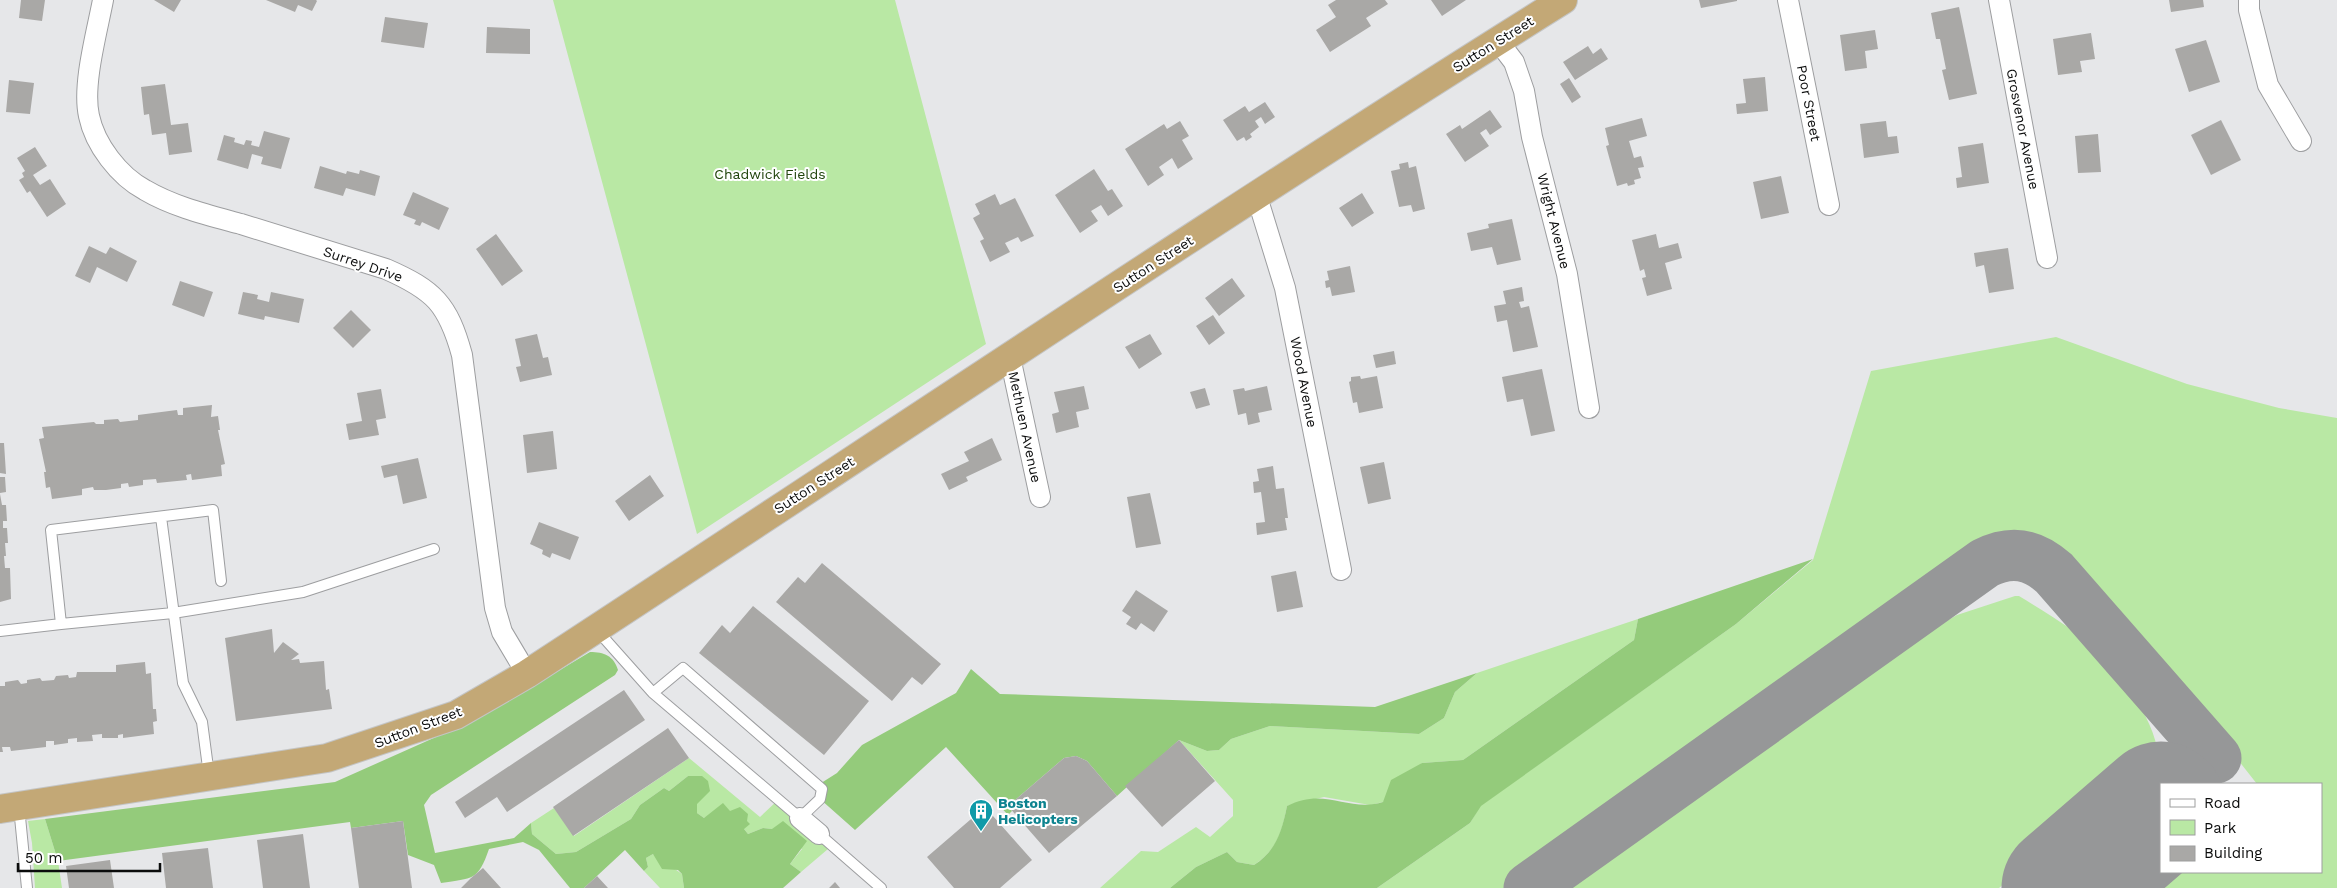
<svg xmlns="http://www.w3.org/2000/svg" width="2337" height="888" font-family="'Work Sans',sans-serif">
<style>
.green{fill:#b9e8a4}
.forest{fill:#94cb7b}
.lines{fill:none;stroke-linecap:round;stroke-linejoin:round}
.taxiway{stroke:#969798;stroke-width:51}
.runway{stroke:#969798;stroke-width:129}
.building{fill:#a9a8a6}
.service-casing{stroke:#9d9ea0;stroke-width:12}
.minor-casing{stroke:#9d9ea0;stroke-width:22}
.trunk-casing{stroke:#c4c5c5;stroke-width:30}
.service{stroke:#fff;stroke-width:10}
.minor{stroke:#fff;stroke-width:20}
.trunk{stroke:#c3a876;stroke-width:28}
.labels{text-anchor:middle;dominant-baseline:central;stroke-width:4;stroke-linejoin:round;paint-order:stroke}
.street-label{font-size:14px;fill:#0b0c0c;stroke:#fff}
.park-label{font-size:14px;fill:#20430b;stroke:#fff}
.culture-label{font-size:14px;font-weight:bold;fill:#0d838f;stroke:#fff;text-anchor:start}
</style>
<rect width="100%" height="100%" fill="#e6e7e9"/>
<path class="green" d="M553,0h342l91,344 -289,190z
M2056,337l131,47 92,24 58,10v470h-197l21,-18 160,2v-88h-64l-52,-66 -145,-162c-24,-17 -47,-18 -76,-10l-478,342h-129l93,-65 10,-17 256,-182 77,-64 58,-189z
M2015,596h4c18,11 37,23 55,35 32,24 76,77 83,117l-3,7 -155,133h-442l154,-110 216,-146 30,-17z
M1638,619l-4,21 -171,120 -41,3 -39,39 -13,3 -46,-8 -37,9c-5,26 -10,44 -33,59l-17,-3 -10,-10 -31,15 -26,21h-70l41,-37 17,1 38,-25 14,10 23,-21v-16l-54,-60 28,11 12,-1 12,-11 39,-13 149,8 25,-16 11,-26 22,-19z
M689,758l71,59 18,-17 22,18 28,31 -27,23 -11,-8 12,-15 -30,-20 -9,-1 -15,6 -18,-23 -26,7 -7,-5 -9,-37 -19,15 -5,-3 -24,17 -9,14 -55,33 -20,2 -24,-20 -1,-11 23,-15 20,28z
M45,819l13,42 4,27h-27l-3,-45 -4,-22z
M653,854l29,20 2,14h-24l-16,-17 4,-4 -2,-9z"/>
<path class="forest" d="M1813,559l-77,65 -255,182 -11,17 -93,65h-207l26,-21 31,-15 10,10 17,3c22,-14 28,-34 33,-59 38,-20 62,7 96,-4l8,-22 31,-17 41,-3 171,-120 4,-21z
M590,652c14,0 24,4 28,18l-3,5 -184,120 -7,10 11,48 79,-15 17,-15 1,11 24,20 20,-2 55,-33 9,-14 24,-17 5,3 19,-15h14l6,5 2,10 -13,13v9l7,5 19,-15 7,8 10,-4 8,7 -1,7 3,3 -6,5 4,5 15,-6 9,1 11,-8 24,20 -17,23 11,8 -18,16h-99l-2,-14 -4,-4 -16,-1 -9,-15 -7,4 2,9 -4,4 -19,-21 -41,38h-14l-31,-38 -16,-8 -34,7c-11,32 -16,29 -48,34l-7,-18 -26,-10 -5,-34 -52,7 -1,-6 -292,39 -13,-42 290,-37 148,-66z
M971,669l29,25 375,13 102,-34 -22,19 -11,26 -25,16 -149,-8 -39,13 -12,11 -12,1 -28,-11 -62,56 -30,-35 -11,-5 -12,2 -56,48 4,5 -4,4 -62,-68 -91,83 -35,-31 -2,-14 19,-12 25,-28 94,-52z"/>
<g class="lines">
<path class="taxiway" d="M1529,888l456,-325c26,-13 48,-9 69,10l162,185"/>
<path class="runway" d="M2066,888l95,-82"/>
</g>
<path class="building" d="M21,0h24l-3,21 -23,-3z
M154,0h27l-7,12z
M266,0h50l1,1 -5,10 -14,-6 -3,7z
M1336,0h49l3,4 -22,14 5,8 -41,26 -14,-22 20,-13 -8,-12z
M1431,0h35l-24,16z
M1699,0h38v1l-36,7z
M2169,0h34l1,7 -33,5z
M1959,7l18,87 -28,6 -7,-30 4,-1 -6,-30h-4l-5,-26z
M385,17l43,6 -4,25 -43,-6z
M487,27l43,2v25l-44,-1z
M1875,30l3,19 -13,2 2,17 -22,3 -5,-36z
M2091,33l4,26 -15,2 2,11 -24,3 -5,-36z
M2206,40l14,42 -31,10 -14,-43z
M1588,46l5,8 8,-6 7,11 -33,21 -12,-18z
M1765,77l3,34 -31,3 -1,-10 10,-1 -3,-24z
M1569,78l12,19 -9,6 -12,-19z
M9,80l25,3 -4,31 -24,-2z
M165,84l6,41 17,-2 4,29 -23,3 -3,-22 -14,2 -3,-21 -5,1 -3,-28z
M1265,102l10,15 -10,7 -4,-7 -6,4 4,6 -9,7 2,3 -6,4 -2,-4 -7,4 -14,-21 22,-14 4,6z
M1490,110l12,17 -12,8 -4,-6 -6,4 9,13 -24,16 -19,-28 14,-9 2,4z
M1642,118l5,18 -18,5 5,17 7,-2 3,11 -6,1 3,10 -7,2 1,4 -7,2 -1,-3 -10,3 -11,-40 3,-1 -4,-17z
M2221,120l20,40 -30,15 -20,-40z
M1180,121l9,15 -7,4 11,19 -15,10 -6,-11 -13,9 5,8 -16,11 -23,-37 39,-25 3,5z
M1886,121l2,16 9,-1 2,17 -35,5 -4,-34z
M264,131l26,7 -9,31 -20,-5 2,-7 -11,-3 -4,15 -31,-9 7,-25 11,3 -1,4 10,3 2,-5 6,1 -1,4 8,2z
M2098,134l3,38 -23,1 -3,-37z
M1983,143l6,40 -32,5 -1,-10 6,-1 -4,-30z
M35,147l12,19 -14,9 7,10 10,-6 16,25 -19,13 -17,-26 -3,2 -8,-13 5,-3 -2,-4 3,-2 -8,-13z
M1408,162l1,6 7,-2 9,43 -12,3 -2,-7 -12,2 -8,-36 9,-2 -1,-5z
M320,166l26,8 1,-3 12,3 1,-4 20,6 -5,20 -29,-8 -3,8 -29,-8z
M1094,169l14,22 4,-2 11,17 -15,10 -7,-11 -10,6 7,10 -18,12 -25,-38z
M1781,176l8,37 -28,6 -8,-37z
M413,192l36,16 -10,22 -17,-8 -2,4 -6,-2 2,-4 -13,-5z
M1362,193l12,20 -22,14 -13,-19z
M995,194l5,11 15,-7 19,38 -13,6 -3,-5 -13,6 5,9 -20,10 -10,-21 4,-2 -11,-21 7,-4 -5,-10z
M1512,219l9,41 -24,5 -5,-18 -21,4 -4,-18 22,-5 -1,-4z
M496,234l27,37 -21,15 -26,-37z
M1656,234l3,14 19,-5 4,15 -17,5 7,26 -25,7 -5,-18 4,-1 -2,-8 -4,2 -8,-31z
M89,246l17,8 4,-7 27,14 -10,21 -30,-15 -7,16 -15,-7z
M2008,248l6,41 -25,4 -5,-28 -8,2 -2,-14z
M1350,266l5,26 -23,4 -2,-9 -4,1 -1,-7 4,-1 -2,-9z
M1232,278l13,18 -26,20 -14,-18z
M180,281l33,11 -9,25 -32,-12z
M1522,287l2,14 -5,1 2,6 8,-2 9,41 -25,5 -6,-32 -10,2 -3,-16 12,-2 -3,-13z
M243,292l15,3 -1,4 12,3 2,-10 33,7 -5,24 -34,-7 -1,4 -26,-6z
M351,310l20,20 -18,18 -20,-20z
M1213,315l12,18 -16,12 -13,-19z
M537,334l6,24 5,-1 4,18 -32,7 -4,-15 5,-1 -6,-27z
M1150,334l12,20 -23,15 -14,-22z
M1394,351l2,13 -20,4 -3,-13z
M1542,369l13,62 -24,5 -8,-37 -16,3 -5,-25z
M1360,376l1,3 16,-3 6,32 -24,5 -2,-11 -4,1 -4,-21 2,-1v-4z
M1084,386l5,23 -13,3 3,15 -23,6 -4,-19 7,-2 -5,-20z
M1267,386l5,24 -14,3 2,9 -12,3 -2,-12 -8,2 -5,-25 11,-2 1,3z
M1205,388l5,17 -14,4 -6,-17z
M381,389l5,29 -10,2 3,15 -30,5 -3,-16 16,-3 -5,-28z
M212,405l-1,12 7,-1 2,14h-2l7,34 -4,1 1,11 -30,4 -1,-6 -5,1 1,5 -30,3 -1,-4 -13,1v5l-14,2 -1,-4 -7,1v4l-15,2h-12l-1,-3 -11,2v6l-30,4 -2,-12 -4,1 -2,-16h2l-7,-33 5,-1 -2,-11 52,-5 2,2h8v-4l14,-1 2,3 18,-2v-5l39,-5 1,5h5v-7z
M553,431l4,38 -30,4 -4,-38z
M992,438l10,22 -36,17 2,4 -19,9 -8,-16 28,-13 -5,-9z
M0,443h4l2,31 -6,-1z
M418,458l9,40 -24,6 -6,-29 -13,3 -3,-12z
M1384,462l7,37 -23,5 -8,-37z
M1273,466l3,23 8,-1 4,30h-3l2,12 -30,5 -1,-12 9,-1 -4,-30 -7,1 -1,-11 6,-1 -2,-12z
M650,475l14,21 -35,25 -14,-20z
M0,477h5l1,15 -6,1z
M1150,493l11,51 -25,4 -9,-51z
M0,494l2,11h4l1,16h-4v7h4l1,15h-3l1,13h-2l1,12h5l1,31 -11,3z
M539,522l40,15 -9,23 -18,-7 -2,5 -8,-4 1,-4 -13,-6z
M822,563l119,101 -19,21 -10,-8 -20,24 -116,-99 22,-25 7,6z
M1296,571l7,36 -26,5 -6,-36z
M1136,590l32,21 -14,21 -13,-9 -5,7 -10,-6 5,-7 -9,-6z
M753,606l116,95 -45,54 -125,-102 23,-28 8,8z
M272,629l2,24 9,-11 16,12 -8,6 8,-1 1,4 24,-2 2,29 3,-1 3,20 -96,12 -11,-83z
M145,662l1,12 5,-1 2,36h3l1,12 -4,1 1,12 -31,4v-4l-5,1v3h-16v-4l-10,1 1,6 -16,1v-4l-9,1v4l-14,2v-4h-8v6l-35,4 -1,-4h-8l1,5h-3v-66h5v-4l13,-2 3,4 6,-1v-3l13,-2 2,3 12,-1 2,-4 12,-1 1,3 7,-1 1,-5h39v-7z
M624,690l21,30 -138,92 -10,-15 -32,21 -10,-16z
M668,728l21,30 -116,78 -20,-29z
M1179,740l36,41 -53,46 -37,-41z
M1076,756l11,5 30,35 -68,57 -41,-47 56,-48z
M985,807l47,53 -32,28h-46l-27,-31z
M403,821l9,67h-53l-8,-60z
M303,834l7,54h-47l-6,-48z
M208,848l5,40h-47l-4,-35z
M110,860l4,28h-45l-3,-22z
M483,868l18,20h-40l10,-10z
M597,876l11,12h-24z
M835,882l5,6h-11z"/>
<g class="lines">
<g class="service-casing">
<path id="service" d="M161,517l22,166 19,39 7,53
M221,581l-8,-71 -162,20 10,94 112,-11 130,-21 131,-43
M596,629l57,64 147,125 20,-19 2,-10 -139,-121 -30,25
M0,631l61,-7
M19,807l8,81
M819,834l62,54"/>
</g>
<g class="minor-casing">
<path id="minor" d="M103,0c-6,32 -21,85 -14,116 6,29 30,60 56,74 29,17 63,25 96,34 48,15 96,30 145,45 48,21 62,35 76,86l33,253 7,24 25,42
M1788,0l41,205
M1999,0l48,258
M2249,0v10l19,75 33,56
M1498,41l16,21 10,29 8,46 35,137 22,134
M1257,197l28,91 56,282
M1010,357l30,140
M800,818l19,16"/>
</g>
<g class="trunk-casing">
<path id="trunk" d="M0,809l327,-51 129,-43 71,-41c345,-225 687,-456 1036,-674"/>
</g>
<use href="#service" class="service"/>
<use href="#minor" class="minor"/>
<use href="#trunk" class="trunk"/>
</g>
<defs>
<g id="building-pin" transform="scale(1.25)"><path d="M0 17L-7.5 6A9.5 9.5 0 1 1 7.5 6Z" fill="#0f9aa8" stroke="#fff"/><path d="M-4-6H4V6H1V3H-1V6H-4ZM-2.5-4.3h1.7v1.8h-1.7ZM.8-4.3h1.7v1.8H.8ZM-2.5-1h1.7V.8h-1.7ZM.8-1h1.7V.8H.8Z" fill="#fff"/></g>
</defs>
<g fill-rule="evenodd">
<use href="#building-pin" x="981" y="811"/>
</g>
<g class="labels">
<g class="street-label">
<text transform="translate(1493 44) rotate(-32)">Sutton Street</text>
<text transform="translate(1809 103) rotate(79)">Poor Street</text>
<text transform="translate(2023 129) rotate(79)">Grosvenor Avenue</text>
<text transform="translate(1554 221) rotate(76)">Wright Avenue</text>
<text transform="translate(363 264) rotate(19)">Surrey Drive</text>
<text transform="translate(1153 264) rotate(-33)">Sutton Street</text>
<text transform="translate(1304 382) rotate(79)">Wood Avenue</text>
<text transform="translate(1025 427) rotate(78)">Methuen Avenue</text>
<text transform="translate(814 485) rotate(-33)">Sutton Street</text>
<text transform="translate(418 727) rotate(-21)">Sutton Street</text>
</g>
<g class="park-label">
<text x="770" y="174">Chadwick Fields</text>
</g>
<g class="culture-label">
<text x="998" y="803">Boston<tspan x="998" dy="16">Helicopters</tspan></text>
</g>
</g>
<rect x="2160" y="783" width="162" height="90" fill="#ffffff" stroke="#9d9e9e"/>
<rect x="2170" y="799" width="25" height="8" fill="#ffffff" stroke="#9d9e9e"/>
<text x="2204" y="808" font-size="15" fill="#0b0c0c">Road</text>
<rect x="2170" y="820" width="25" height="15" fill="#b9e8a4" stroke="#9d9e9e"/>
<text x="2204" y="833" font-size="15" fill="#0b0c0c">Park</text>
<rect x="2170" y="846" width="25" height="15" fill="#a9a8a6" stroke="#9d9e9e"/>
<text x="2204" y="858" font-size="15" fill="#0b0c0c">Building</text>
<path d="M18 863v8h142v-8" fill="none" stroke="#0b0c0c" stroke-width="2.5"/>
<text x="25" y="863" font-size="15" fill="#0b0c0c" stroke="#ffffff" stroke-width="4" paint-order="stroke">50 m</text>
</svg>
